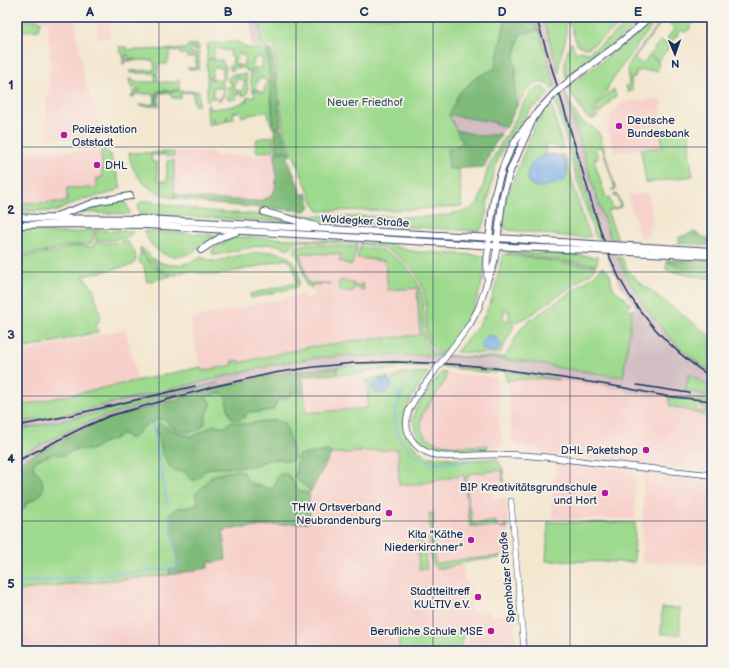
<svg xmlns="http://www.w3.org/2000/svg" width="729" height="668" font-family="'Balsamiq Sans',sans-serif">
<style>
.built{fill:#f7d0cb}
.industrial{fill:#d2bec2}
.green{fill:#9eda8d;stroke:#5c8476;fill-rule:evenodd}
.forest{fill:#7eba78;stroke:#4c746b}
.water{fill:#7eb0ea;stroke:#4c70a4}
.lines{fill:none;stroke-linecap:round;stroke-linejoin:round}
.stream{stroke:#7eb0ea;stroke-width:1.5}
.tertiary-casing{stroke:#3b4b6f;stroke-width:6}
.secondary-casing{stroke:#3b4b6f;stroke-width:7}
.primary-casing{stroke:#3b4b6f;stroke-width:8}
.tertiary{stroke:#fff;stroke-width:5}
.secondary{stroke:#fff;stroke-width:5.5}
.primary{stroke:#fff;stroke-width:6}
.rail{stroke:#1b2f5e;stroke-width:1.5}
.secondary-bridge-casing{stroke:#3b4b6f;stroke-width:7;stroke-linecap:butt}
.primary-bridge-casing{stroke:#3b4b6f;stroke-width:8;stroke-linecap:butt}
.secondary-bridge{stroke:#fff;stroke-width:5.5}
.primary-bridge{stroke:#fff;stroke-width:6}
.grid{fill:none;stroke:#1b2f5e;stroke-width:1;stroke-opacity:0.55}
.poi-dot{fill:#b5179e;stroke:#f7f3e8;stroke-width:1.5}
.labels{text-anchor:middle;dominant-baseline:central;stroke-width:3.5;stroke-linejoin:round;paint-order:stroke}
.park-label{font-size:11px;fill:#3c5a6a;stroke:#f7f3e8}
.poi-label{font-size:11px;fill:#1b2f5e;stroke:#f7f3e8;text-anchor:end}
.street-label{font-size:11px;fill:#1b2f5e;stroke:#f7f3e8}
.neatline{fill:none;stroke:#1b2f5e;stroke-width:1.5}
.grid-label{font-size:13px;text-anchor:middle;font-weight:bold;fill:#1b2f5e}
</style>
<rect width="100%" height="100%" fill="#f7f3e8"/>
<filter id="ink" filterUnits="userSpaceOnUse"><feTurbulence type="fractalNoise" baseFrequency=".025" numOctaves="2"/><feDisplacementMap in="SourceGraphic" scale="8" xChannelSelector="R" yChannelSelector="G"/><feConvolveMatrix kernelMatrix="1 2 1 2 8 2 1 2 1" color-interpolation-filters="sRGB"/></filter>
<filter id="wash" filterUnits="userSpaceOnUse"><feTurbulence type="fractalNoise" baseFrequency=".012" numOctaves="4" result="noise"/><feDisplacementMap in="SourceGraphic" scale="16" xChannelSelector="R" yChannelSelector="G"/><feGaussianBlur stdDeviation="0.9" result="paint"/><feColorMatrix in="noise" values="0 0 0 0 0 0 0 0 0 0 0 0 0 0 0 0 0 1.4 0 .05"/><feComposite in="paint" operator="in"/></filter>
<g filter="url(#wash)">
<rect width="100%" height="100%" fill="#f3e7d0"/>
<path class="built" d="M17,17h59l1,20 7,38 18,57 -4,7h-51l-1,-43h3v-25l2,-9 -2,-5 -1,-35 -10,-4 -21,3z
M97,22h13v16h-13z
M661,100l1,35 1,12 -48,5 -7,-22v-6l1,-6 7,-10 5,-4 9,-3z
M101,151h5l3,2 -2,1 -6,-2v7l2,1 1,27 -37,15 -50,6v-56z
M196,151l18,1v4h47v-3l14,-1 1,28 -1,9 -5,8 -11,4 -52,-2 -25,-3 -8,-3v-41h16z
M649,193l4,32 -4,1 1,10 -10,1 -4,-13 -8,-29z
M296,249l40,2 21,7 28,3 32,27 3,47 -72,6 -29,6 -6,-1 -74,17 -7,-2 1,4 -31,6 -1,-8h-2l-9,-44 114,-25 1,4 8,-1 -2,-12 -3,1z
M125,329l13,52 -115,24 -6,-25 1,-27z
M367,373l2,35 -63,5 -3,-37z
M446,373l48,4 3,1 3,35 -1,1v5l4,24 -1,2 -3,3 -12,1v-4l-15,1 -29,-2 -11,-3 -7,-7 -4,-9 1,-9 1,-3 22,-32z
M516,379h29l15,1 67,10v3l71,7 14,3v68h-2v-2h-2l-1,2 -158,-17 -17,-6 -15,-2 -5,-5 -4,-60z
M398,449l1,36 24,-2 11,-2 33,-12h36l1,13 -13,1 2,15h2l1,1 10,-1 5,54 -2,2 -4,2 -42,3 1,21 5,4 2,28 19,-1 1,5 24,-2 1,7 -2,9 3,21h-53l-1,-5 6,-8v-6l-4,-4 -2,5 -64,5v13h-382v-60l44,-6 115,-11 32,-6 -1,-5 15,-33 88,-8 -1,-29 22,-39z
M557,463l73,7 3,1 2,6v42h-78l-4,-1 -2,-6 3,-38h2v-10z
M644,472l68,7v86l-70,-2z"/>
<path class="industrial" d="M251,17h9l1,29h-10z
M535,17h8l18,65 8,24 24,82 24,69 8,17 13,24 21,28 26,27 27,20v15l-23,-13 -4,15 27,6v7l-14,-3 -71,-7v-3l-67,-10 -2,-1 -52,-8 -39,-4 -39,-2 -35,-1 -38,1 -40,4 -41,6 -58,13 -106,30 -14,5 -37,18 -26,14 -16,9v-6l38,-20 39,-19 13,-4 108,-31h-3l-124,31 -51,11 -20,4v-7l45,-8 210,-50 41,-7 40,-3 5,1 68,-1 73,4 32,3 30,6 62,9 9,-66 4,-2 -16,-24 -10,-20 -10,-27 -15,-48z
M449,116l43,6 13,5 -4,7 -20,2 -25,-6z"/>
<path class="green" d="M260,17h246l-11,52 -21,10 -25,36 14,28 -14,26h10l3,37c-48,5 -95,4 -143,5l-5,-7 -30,-72 -7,-50 -2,-32 1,-2 -4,-2h-11z
M543,17h20l3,8v12l-6,22 -1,14z
M567,17h57l1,4 -35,26 -4,1 -9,-3 -6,-19 -2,-2z
M636,17h7c-22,25 -51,41 -77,61 -3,-13 0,-24 5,-36l5,11 4,-2 8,2 19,-13z
M653,17h6l-31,40 -18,26 -4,9 -11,13 -2,4v4l5,3 -5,3 -6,-2 -3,-3 -16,-27 55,-42z
M664,17h48v4l-19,1 -4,8 -4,2 -4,-2 -10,13h-2l-4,-2 10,-13 -11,-9 -30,39 8,6 7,-8 9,6 1,4 -2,5h-2l-1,-1 -18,1v4l-2,1v2l-3,1 1,12 -4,1 -2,-6 3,-2 -1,-17 4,-8z
M30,20h8l3,1c0,3 -2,5 -2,9l-17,1 -1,-8 1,-1z
M539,30l16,57 -3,3c-2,-4 -5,-7 -10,-7 -14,-2 -19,13 -25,23l-2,-9 1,-28 -2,-10 6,-25z
M660,41l8,4v3l-9,13 -9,-6z
M238,42l8,6 21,1 6,74 -2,1 -4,-13 -25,6 -2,-6 -7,2 1,6 -6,1 -1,-4v5l-12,3 -2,-6 -1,1 1,5 -5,1 -1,-20h2v4l21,-2 17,-6 -1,-3 4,-2 2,2 3,-4 -3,-3h8v1l3,1 4,-11 -1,-2 -7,-2 -4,10 4,2h-7l-2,-16 3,-2 1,1 2,-1 -1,-2 2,-2 4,1 2,-10 -7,-2h-1l-3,10 4,1 -6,5v-2h-4v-3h-9l2,-3 4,1 3,-9 -1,-1 -7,-2 -4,9 4,2 -2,3h-3v3l-3,-1 -1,-4h3l1,-9 -3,-1 1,-5 -8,-1 -1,-1 -7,-1 -2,10h2l-8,1v-14l2,-2z
M195,44l4,2v4l-5,1v-4h-3v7l8,-1v16h-11l-1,-1h9v-11h-9v-3h-7v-3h-11v9h-2v4h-9v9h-2v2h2v7h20v-3h1v11l-22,1 -1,2v13h-17v-1l15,-1 1,-7h-1l-1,-3h-18l-1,3h-4l1,-1h2v-5h7v-1h-3v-3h-3l-1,2v-3h-3l-1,-7h4l1,3h21v-9h-25v-2l24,-1 1,-6h-1l-1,-4 -28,1 -1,3h-1v-7h3l1,3h8v-1h-6l-1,-5h-1v2h-4l-1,-4h-2l-1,-5h8v3l58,-1 3,-4z
M207,60h16v5l3,1 -1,13h-3l1,-10 -1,-1 -8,-1 -1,1 -1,10 -5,-1z
M246,74l2,16 -1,4 -5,2 -1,-3 -4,2 1,-5 4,2 3,-10v-1l-7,-2h-1l-4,9 4,2 -1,1h-1l-1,2 2,1 1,4 -6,2 -4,-2 1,-11h3v-5h-3v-4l3,-3z
M207,79l15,1 -1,4 3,1c0,7 1,14 -6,16v-3h4l1,-10h-1l-7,-1 -2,1v9l3,1 -8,1v3h-1z
M540,87l6,2 3,5 -7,7 -12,9 -17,22 -12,20 -6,15 -7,32 -3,23 -4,7 -5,2 -126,-8 -18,-6 47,-1 41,1 32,-2 1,-2c10,-1 20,-2 26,-12l9,-33 9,-17 8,-15 1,1 18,-35 10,-13z
M614,89l2,7 -5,5 -11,12h-4l-1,-3c3,-9 12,-16 19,-21z
M159,91h40v14h-5l-1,-13 -12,1v5h-9l-1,-5h-12v13h-2v-13z
M565,93c5,9 9,21 16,28 8,7 13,3 19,15l11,39 5,13 -2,3 -3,-1 4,-2 -13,-41 -7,1 3,10 -4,2 12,38 3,-1 4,12 4,-1v-1l3,-1 -3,-10 -3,1 1,-3h2l4,11v2l-14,4 11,28h-7c-18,-48 -30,-97 -46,-146z
M558,96l27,94 15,48h-4c-17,-45 -28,-93 -41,-139z
M551,103l12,45 -3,1 -3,-3 -9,-1 -3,1 1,9 -6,2h22l-2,-1v-1l1,-1 4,3 19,63 7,17h-15l-32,-3 -14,-2 -21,-2 -4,-2 -1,-4h-3c2,-9 2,-19 5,-27 3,-10 9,-19 12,-29 10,-24 15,-46 33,-65z
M690,131c-3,13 1,32 3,45l-47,7 -5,-34 22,-2 -2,-13z
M272,136l1,1v14l-16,1c-2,-4 -2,-9 0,-13z
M101,151h5l4,3 11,33c-11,9 -24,8 -37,12v-1l-27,13h-40v-8l50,-1v-14h30v-10h5v-18h-1z
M174,152v4l-7,1 -1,-2h-15l1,7h5l1,19h9v-20l7,-1v38c-24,-5 -42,-20 -45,-45z
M123,200l3,3 4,10 -1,1 -56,-2 25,-9z
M143,201h5l59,10 56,4 27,7 -151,-8c-2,-6 -2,-10 4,-13z
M275,214l53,2 2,3 12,3 -24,-1 -19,-4h-4z
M31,229l16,2 9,2h20l10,-3h8c0,5 0,9 -3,14h-2l-25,2 -16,5 -31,5v-26z
M96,230l37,1 -1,2c-3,6 -10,5 -16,6v1h-20z
M144,231l75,4c-3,2 -7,4 -10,6 -7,5 -14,10 -21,13 -21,8 -37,-5 -44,-23z
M235,237h13l110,5 -1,2 -55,-3 -8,3 -6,5 -10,-4 -11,-1 -51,11 -4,-2v-3l10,-7v2h1l2,-1 -1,-2z
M120,241h7l7,10h1l1,10 -4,4 -49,11 10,12 8,30h-2l1,3 -4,1 2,10 -81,18v-92l32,-5 16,-5 13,-2 15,1 2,-5 23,1z
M360,242l26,2 25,7 9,1 58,3 7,2c-1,37 -17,67 -40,96 -7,-1 -14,-4 -17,-12 -4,-9 -1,-26 -2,-36 -3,-37 -31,-59 -66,-61z
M307,244l50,3 -5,18 -8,-2v-1l-3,-1 -1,1h-1l2,-7 -4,-1 -37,-1 8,30h22v1l-19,1 1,3h-1l-1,-2h-3l-1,-1 -6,-25 -6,-8 2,-5 7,-2z
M140,247c5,3 8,7 12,11 16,11 34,8 49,-1 4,1 8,4 12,4 5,1 10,-1 15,-3 22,-4 62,-17 70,14 1,6 3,13 -4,16l-43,10 -1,-4 46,-11c0,-10 -2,-18 -10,-24l-44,11 -27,5 -28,-4 -10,2v2c-8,1 -25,-10 -30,-17 -3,-3 -5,-7 -7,-11z
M360,247c32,1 59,22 63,55 2,14 -4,40 9,49 10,7 53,6 67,6h5l3,-3 14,-26 4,-4 70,-49 7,-8c13,7 6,14 12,22 3,4 7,5 10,8 3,3 5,6 7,8l-4,3 2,3 4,-2 1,1 -2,2 -9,65 -62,-9 -30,-6 -32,-3 -73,-4 -68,1 -5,-1 -40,3 -41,7 -210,50 -45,8v-43l6,25 178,-38 1,4 31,-6 -1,-4 7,-1v3l74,-17 6,1 29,-6 72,-6 -3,-47 -29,2 -3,-29 -28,-3z
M140,250c8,14 16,20 31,26l-24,6 -3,-16 -4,-3 -1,-5 1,-2z
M510,252l78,4 1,1h9l-1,7h-11l-80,-11z
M503,254l83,12 10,-1 -4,7 -66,46 -7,2 -4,3 -3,-3 -3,-2v-7l-5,-1 -1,8 2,2h3l3,1 3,5 -14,27 -8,1 -36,-2c9,-11 21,-23 27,-34 10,-17 14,-37 18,-56v-3z
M617,257l5,1 5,11 6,6 3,4 3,3 73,55v36c-44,-30 -72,-68 -95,-116z
M667,260h1l1,2 9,5 34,1v11l-43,-8 -3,-2z
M341,280l12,2v3l8,1v-3l2,1 1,5 -1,1 -2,1 -1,-3h-7v3l-11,1 -3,-3 -1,-6z
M393,364c35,1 70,3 105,6l-1,3c-23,-1 -44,-6 -67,-7 -22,0 -44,3 -65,6v1l-30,2 3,-2v-5l-2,-1z
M506,371l52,8 2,1c-18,-2 -34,-1 -52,0v2l-2,-2z
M429,372l-17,25 -7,15 -1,12 4,13 5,8 7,7 9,5 22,1 12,2 34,-1v2h1l5,8 1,13h-1l-1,-12 -33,4v3l-3,1 3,31 2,1 1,14 24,-3v6h8v-2h4v3l-38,-2 -6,-51 -45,9 -20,1 -1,-36 -67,5 -3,-3 -30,4 -1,5 -1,19 15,12 -2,2c-11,0 -13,-6 -18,-15l-16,2v5l-1,3 -3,1 -20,-6 -4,-2 -2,-7 -7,-4 -21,4 -6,3 -14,22 1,3c-6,6 -12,5 -20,6 -3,1 -6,3 -9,6l9,54 -8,1 -1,6 -108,10 -44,6v-81l8,-2 2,-6 7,-2v-30c-4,-13 12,-11 20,-17l13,1 7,-4 6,-1 10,1 4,-2 11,-6 11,-4 4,-4h5l10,3 9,-11 15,-7h6l1,1 3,6 33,1c2,-3 2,-5 3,-9 1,-5 4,-9 6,-13l-2,-5 -3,-1 -1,-2 14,-4h4c7,7 2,17 9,25l16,-6h12l13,-3 4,-8 8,-2 8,-7h11l2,21 62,-5 -1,-28 7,-2 15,-1 -1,3 -2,-1 -3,14 6,-3 2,-4 -1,-5 6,-5 6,-3zM276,420l15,25 4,13 -27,2 -16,6 -25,2h-15l-23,10c-2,-7 -7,-7 -13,-7l-14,-18 -2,-13v-17l9,6 20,7h5l20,-11 11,2 7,-5 13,2z
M442,372l4,1 -1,8 -22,32c-14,38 43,34 65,32v2l-1,2 -35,1 -17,-2 -8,-3 -9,-8 -4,-11 -1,-8 2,-8 21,-31h1z
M689,374l23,14v8l-27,-6z
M218,383l-111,32c-31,11 -61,27 -90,43v-28l71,-15 73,-19z
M668,398l30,2 14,3v7l-6,-1 -9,-5 -1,7 1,1 8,-1 7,1v6l-33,-10 -9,-2z
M430,513h3l1,11h-2l3,37 2,3c21,-5 42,-6 64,-8l-1,2 -28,3 -27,7h-9l-3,-3 -2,-6 -2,-21 1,-10 -1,-14z
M548,522l87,1 -1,39 -88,-1z
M417,537l2,3 5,5 2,19 1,5h-8z
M662,608h18v27l-19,-1z
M463,633l1,6 -4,8v4h-61v-13z"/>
<path class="forest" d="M506,17h28l5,13 -19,4 -6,25 2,10 -1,28 2,9 -11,22 -14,-6 -43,-7 10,-22 15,-14 21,-11z
M267,49l5,1 9,76 -8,2 -2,-4 2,-1z
M281,128l1,4 8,19h-14l-1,-15 -1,-7z
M456,130l25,6 20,-2 -9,15 -8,18 -35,2 -2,-19 16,-7z
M275,152h15l1,3 -4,2 15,38 5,-2 3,13 -2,3 -3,2 -93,-7 -38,-6v-5l8,3 25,3 52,2 11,-4 5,-8 1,-9z
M694,232l10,5 8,2v7l-33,-3v-6z
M668,260l44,1v7c-9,0 -33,2 -40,-3 -3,-2 -3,-2 -4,-5z
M336,367l2,4v2l-3,2 -32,1 1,16h-11l-2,1 -3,5c-4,1 -9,0 -11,3 -2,3 -2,6 -4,9l-13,2h-12l-3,5 -5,3h-4l-4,-2 -3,-5 -3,-16 -3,-4h-4l-14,4 1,2 3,1 2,2v3l-6,13v5l-3,4 -6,4 -9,1 -17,-5 -5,-8c-5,0 -19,5 -22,8 -6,6 -6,12 -15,11l-3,-4c-5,0 -7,3 -11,5 -3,1 -7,2 -9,3 -5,2 -9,7 -15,8 -5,1 -10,-2 -16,0 -8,3 -11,9 -20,3 -8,6 -24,4 -20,17 9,4 12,19 5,26 -3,3 -7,5 -12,6l-2,6 -3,2h-5v-46l16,-9 26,-14 37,-18 14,-5c54,-15 107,-32 162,-43 21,-4 43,-6 64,-8z
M276,420l7,2 4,7 8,29 -4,3h-7l-4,-2 -12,1 -16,6 -25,2h-15l-8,3 -4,6 -5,3h-4l-5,-8 -5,-1h-5l-5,-2 -9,-16 -2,-13 -2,-2 -2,-7 2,-7 2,-1 9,6 20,7h5l20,-11 11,2 3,-2 2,-3h2l13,2z
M329,451l2,3 -20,37 -15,-12 -2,-3c4,-7 2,-14 4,-21z
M238,470c9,2 6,6 11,12 3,4 17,6 22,7l3,-1c1,-3 1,-7 2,-9 3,-7 11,-7 15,-1 2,3 3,6 5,9 3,5 8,6 13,6l1,29 -87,8 3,30 -18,3v5l-39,7 1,-6 8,-1 -9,-54c3,-3 6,-5 9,-6 8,-1 15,0 20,-6l-1,-3 -2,-2 1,-3 15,-17 6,-3z"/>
<path class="water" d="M552,154c3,1 7,1 9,3 7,5 7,18 3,24 -8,2 -21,7 -28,6 -13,-2 -9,-21 -2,-26 5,-4 12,-6 18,-7z
M487,336c17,-3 20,25 -6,13 -2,-6 2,-9 6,-13z
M381,379l7,1c9,10 -8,19 -16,9l-1,-4 4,-4z"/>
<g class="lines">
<path class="stream" d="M417,374c-7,8 -15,18 -19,28 -9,23 5,52 29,59 7,2 14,1 21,1 9,0 17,1 25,0
M391,385l4,2
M397,390l2,9
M152,420l15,84
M17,583l161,-15 -9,-54"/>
</g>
</g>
<g filter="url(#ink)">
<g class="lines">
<g class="tertiary-casing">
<path id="tertiary" d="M511,501l13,150"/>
</g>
<g class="secondary-casing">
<path id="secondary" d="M487,277v-19l2,-13
M453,347l17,-23 9,-17 9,-28 4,-9 3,-11 2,-13
M434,372c-15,21 -41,47 -19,72 16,17 43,12 64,11 13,0 26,-1 40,0 26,1 52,5 78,8 38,4 77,8 115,12"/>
</g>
<g class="primary-casing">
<path id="primary" d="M574,77c26,-19 52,-37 75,-60
M264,212l52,14
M56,216l43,-15 31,-5
M17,217l21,1 107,1 368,20 78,5
M17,225l51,-1 78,1 367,22 80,3
M489,240c2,-15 3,-31 6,-46 6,-26 17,-53 35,-72
M497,242l6,-47 7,-24 23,-52 6,-9 5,-5
M647,247l65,4
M201,250l20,-13 16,-5
M649,253l63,3"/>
</g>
<use href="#tertiary" class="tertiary"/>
<use href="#secondary" class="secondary"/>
<use href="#primary" class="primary"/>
<path class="rail" d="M536,17c15,47 29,95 43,142 10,34 19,68 32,101 20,49 58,89 101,118
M637,385l52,8
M17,426l46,-9 132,-31
M17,461l65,-33 27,-12 107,-30 58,-13 40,-6 41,-4 38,-1 36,1 37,2 36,4 94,14 24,4 45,9 47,5"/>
<g class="secondary-bridge-casing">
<path id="secondary-bridge" d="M434,372l19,-25"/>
</g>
<g class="primary-bridge-casing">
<path id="primary-bridge" d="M544,105l10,-11 20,-17
M591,244l56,3
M593,250l56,3"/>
</g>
<use href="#secondary-bridge" class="secondary-bridge"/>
<use href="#primary-bridge" class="primary-bridge"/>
</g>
</g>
<path class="grid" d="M159,17v634M296,17v634M433,17v634M570,17v634M17,147h695M17,272h695M17,396h695M17,521h695"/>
<g class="poi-dot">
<circle cx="619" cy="126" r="4"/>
<circle cx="64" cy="135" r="4"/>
<circle cx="97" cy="165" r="4"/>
<circle cx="646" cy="450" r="4"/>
<circle cx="605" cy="493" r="4"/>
<circle cx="389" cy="513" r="4"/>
<circle cx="471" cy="540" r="4"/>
<circle cx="478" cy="597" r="4"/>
<circle cx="491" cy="631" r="4"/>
</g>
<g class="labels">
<g class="park-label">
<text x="365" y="102">Neuer Friedhof</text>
</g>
<g class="poi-label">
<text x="627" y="120" text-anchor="start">Deutsche<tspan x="627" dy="13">Bundesbank</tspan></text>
<text x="72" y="129" text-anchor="start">Polizeistation<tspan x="72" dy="13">Oststadt</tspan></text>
<text x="105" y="165" text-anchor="start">DHL</text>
<text x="638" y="450">DHL Paketshop</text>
<text x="597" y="487">BIP Kreativitätsgrundschule<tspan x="597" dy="13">und Hort</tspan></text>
<text x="381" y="507">THW Ortsverband<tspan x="381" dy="13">Neubrandenburg</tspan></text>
<text x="463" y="534">Kita "Käthe<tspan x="463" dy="13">Niederkirchner"</tspan></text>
<text x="470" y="591">Stadtteiltreff<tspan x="470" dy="13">KULTIV e.V.</tspan></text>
<text x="483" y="631">Berufliche Schule MSE</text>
</g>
<g class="street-label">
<text transform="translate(365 221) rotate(3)">Woldegker Straße</text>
<text transform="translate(507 577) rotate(-95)">Sponholzer Straße</text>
</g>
</g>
<rect width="729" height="668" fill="none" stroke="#f7f3e8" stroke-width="44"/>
<g transform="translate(675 54) rotate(178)" stroke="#f7f3e8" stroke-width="3" paint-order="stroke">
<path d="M0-3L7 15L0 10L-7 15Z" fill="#1b2f5e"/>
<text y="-6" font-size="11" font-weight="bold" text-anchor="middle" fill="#1b2f5e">N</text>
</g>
<rect x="22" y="22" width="685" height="624" class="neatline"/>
<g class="grid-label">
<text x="90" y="16">A</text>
<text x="228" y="16">B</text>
<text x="364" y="16">C</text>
<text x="502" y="16">D</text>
<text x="638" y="16">E</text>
<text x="11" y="89">1</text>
<text x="11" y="214">2</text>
<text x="11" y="339">3</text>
<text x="11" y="463">4</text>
<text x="11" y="588">5</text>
</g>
</svg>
